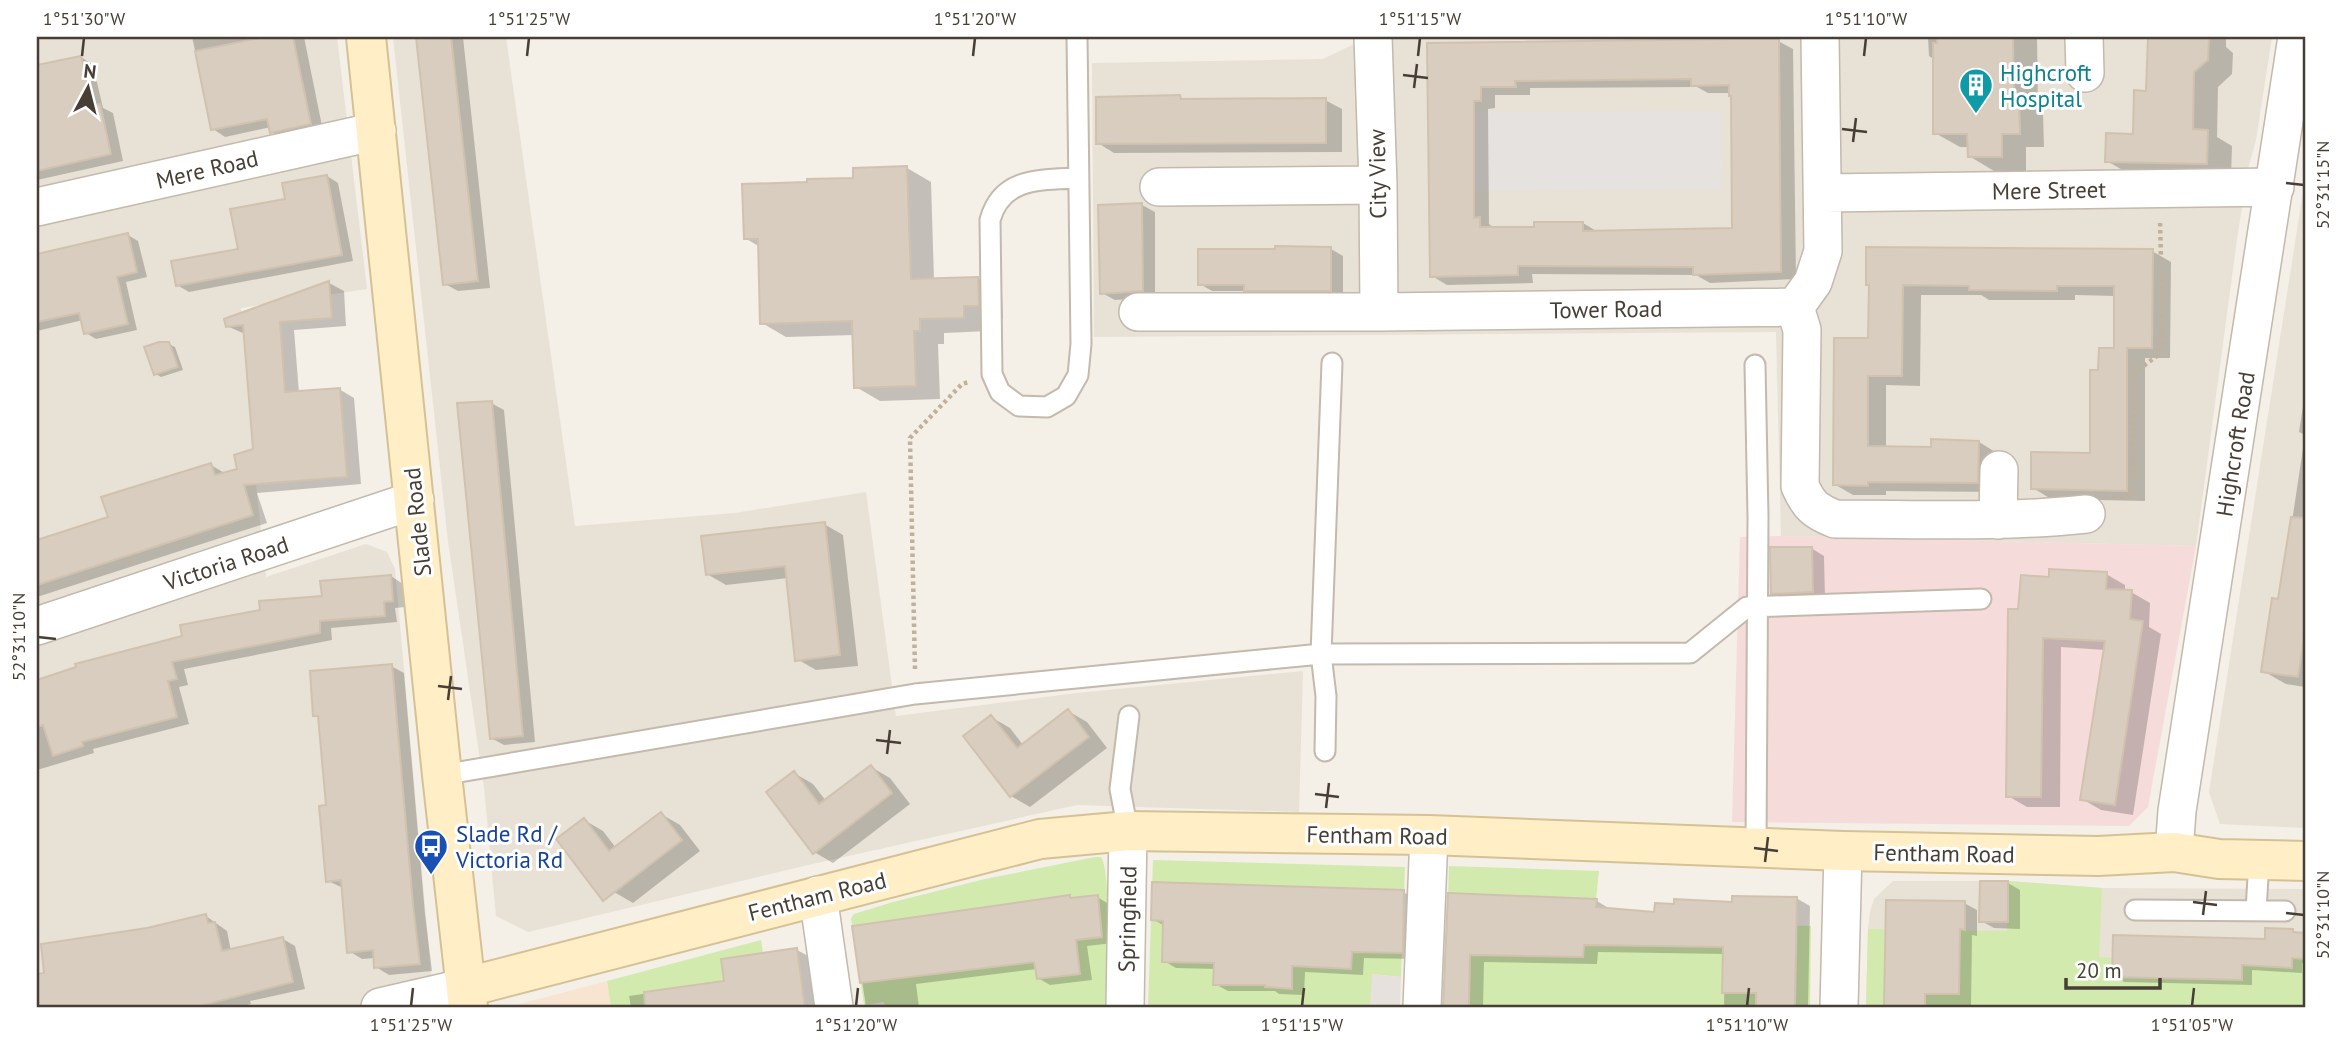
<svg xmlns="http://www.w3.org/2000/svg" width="2342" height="1044" font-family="'PT Sans',sans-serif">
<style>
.residential{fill:#e8e1d5}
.commercial{fill:#f7e5d1}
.industrial{fill:#e6e1dc}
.medical{fill:#f5dcda}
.green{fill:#d3eaae}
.parking{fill:#e5e2df}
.shadow{fill:#0003;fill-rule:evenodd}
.building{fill:#d9cdbf;stroke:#d1c2af;stroke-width:2;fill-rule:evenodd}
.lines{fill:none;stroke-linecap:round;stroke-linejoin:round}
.lane-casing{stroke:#c3b9ac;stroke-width:23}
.street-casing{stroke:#c3b9ac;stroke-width:40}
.secondary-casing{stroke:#d6c195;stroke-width:42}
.path{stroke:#c2b19a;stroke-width:4.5;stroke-dasharray:3.5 3.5;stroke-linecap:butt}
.lane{stroke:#fff;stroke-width:19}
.street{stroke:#fff;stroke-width:37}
.secondary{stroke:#ffeec6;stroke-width:38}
.ticks{fill:none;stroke:#473f36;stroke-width:2.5}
.labels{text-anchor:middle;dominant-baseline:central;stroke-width:6;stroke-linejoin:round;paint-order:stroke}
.culture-label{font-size:23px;fill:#0d838f;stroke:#fff;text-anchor:start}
.street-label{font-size:23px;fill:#473f36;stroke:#fff}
.transit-label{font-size:23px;fill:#164399;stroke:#fff;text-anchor:start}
.neatline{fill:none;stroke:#473f36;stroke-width:2.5}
.ticks-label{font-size:18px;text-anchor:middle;fill:#473f36}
</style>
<rect width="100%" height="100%" fill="#f4efe7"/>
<path class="residential" d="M37,37h300l30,252 -126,19 15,176 10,93 100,-33 21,8 8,17 39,438h-397z
M393,37h113l69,489 160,-13 131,-21 30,224 181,-23 226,-22 -4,141 -222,-7 -269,60 -280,67 -32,-16 -12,-129 -36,-246z
M1369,37h903l-16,103 -8,29 -11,70 -41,307 -415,-10 -5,-204 -682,5 -2,-274 231,-4z
M2305,179v649l-85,-4 -11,-32z
M1893,881h115l94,7 203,1v118h-439l2,-78 2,-17 4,-13z"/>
<path class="commercial" d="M607,981l4,26h-100l9,-3z"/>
<path class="industrial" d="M1371,974l30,3 -1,30h-30z"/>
<path class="medical" d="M1781,536l415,10 -48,261 -19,19 -397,-4 8,-285z"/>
<path class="green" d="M1095,857h6c12,18 4,123 4,150h-220l-1,-5 -20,3 -12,-79 -1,-8 3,-4 39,-12 92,-23z
M1153,860l252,7 -4,110 -29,-3 -2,33h-222z
M1449,866l150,5 -8,74 107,1 25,-23 88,3 -1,81h-341l1,-44 -18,-1 -1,11h-9l5,-43z
M2008,881l94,7 -3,69 13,1v19l129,3 1,-17 49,5 1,-10 13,1v48h-439l2,-78 139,2z
M761,940l10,67h-160l-4,-26z"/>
<path class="parking" d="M1721,111l1,78 -248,2v-79z"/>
<path class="shadow" d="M192,37h112l19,94 -39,8 -12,-7 -1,-5 -46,10 -12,-8z
M418,37h45l27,251 -32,3 -13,-7z
M1928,37h109l1,72 5,3 1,35h-18v24h-32l-25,-15v-9h-9l-25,-14v-73l-6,-4z
M2145,37h81v10l7,6 -1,21 -14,13 -1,50 15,9 -1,31 -100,-2 -24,-14 28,-26 13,-42 1,-54z
M1778,41l15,8 3,230 -86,4 -14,-8 -164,-1 1,9 -86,2 -15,-9 -4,-232zM1697,87l11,6h23l2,3v133l-135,3 -15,-9 -47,5h-42l-5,-4 -1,-115 7,-1v-13h35v-7z
M81,57l12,8 10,43 10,5 10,48 -86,19v-86l28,-6z
M1180,97l7,4 138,-1 17,9v43l-228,1 -16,-10z
M907,168l24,14 3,98 43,-2 25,15 1,26 -15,1v11l-44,2v11h-6l2,55 -60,2 -24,-14 -2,-52 -68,2 -24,-14 -2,-76 -15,-9 110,-59z
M327,176l11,7 15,78 -164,31 -12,-7 63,-35 47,-50z
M1142,205l13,7v85l-40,3 -13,-7z
M128,235l10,6 9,36 -21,5 11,48 -41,9 -10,-6 -3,-13 -46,11v-72z
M1331,249l12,7v41h-84l-11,-6h-36l-12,-7z
M2152,251l19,11 -1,96h-25v143l-94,-2 -18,-11 58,-34 9,-83 15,-21 1,-54 -41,-1v5h-86l-8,-5h-60l-1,91 -34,-1v63l46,1 47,-7 18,11 -1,39 -110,-1v4h-33l-19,-11 36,-144v-54l-2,-2z
M329,283l15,8 2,35 -52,4 5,63 40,-4 15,9 7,86 -104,9 10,30 -230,74v-55l73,-24 101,-53 15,9 13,-4 16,-20 -10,-116 -18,-8z
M169,344l6,3 8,23 -22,7 -5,-3z
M2305,393v294l-19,-3 -23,-13 17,-70 14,-93 11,-73 -6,-3z
M491,403l13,7 31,332 -31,3 -13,-7z
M824,524l19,11 15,131 -42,4 -19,-11 -9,-81 -62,7 -19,-11z
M1811,548l13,8 1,43 -40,1 -13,-7z
M2106,574l19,11v7h6l19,11 -1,24 12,7 -28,181 -32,-5 -19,-11 23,-149 -44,-3 -1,160h-33l-19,-11 12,-185 30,-32z
M391,576l12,8 2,23 -10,1 2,14 -66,6 1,12 -148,29 4,16 -9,2 10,37 -96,25 1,4 -57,17v-89z
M391,666l13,7 21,241 7,57 -43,4 -13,-8 -1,-9 -13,1 -13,-8 -6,-63 -15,-7v-74l-8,-89 -5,-3z
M1068,711l19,11 20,26 -77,59 -19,-11 -20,-79 19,11 13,17z
M871,767l19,11 20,26 -77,59 -19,-11 -20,-79 19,11 13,17z
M661,814l19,11 20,26 -67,52 -19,-11 -30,-72 19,11 13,17z
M1154,883l251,10 13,8 -3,58 -51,-1 -1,17 -58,-3 -1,23 -25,-1 -4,-3h-47l-13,-7 1,-15 -40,-1 -12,-7 1,-35 -13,-7z
M2008,883l12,7v39l-26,-1 -13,-7z
M1449,895l148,6 13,8 46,5 140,-16 14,8 -2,101h-84l1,-53 -127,-2 -1,12 -113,-2 -1,45h-40z
M1070,897l4,2 23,-2 12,7 4,39 -26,3 5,34 -42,5 -12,-7 -1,-9 -121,15 3,23h-53l-12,-80z
M1888,902l76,1 13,7v26l-5,-1 -1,72h-84z
M206,916l21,15 4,20 52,-12 12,7 10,43 -55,12 1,3 -12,3h-202v-31l9,-2 102,-44z
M2292,931l13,3v30l-3,-1v10l-50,-3v15l-128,-3 -11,-6 154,-36z
M797,950l13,7 6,50h-185l-2,-11 96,-14z"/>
<path class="building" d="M265,37h28l18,87 -41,9 -3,-14 -56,11 -16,-79z
M416,37h35l27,244 -35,4z
M1937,37h76l1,59h5l1,38h-18v23h-34l-1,-23h-34v-91h4z
M2148,37h61l-1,23 -14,12 -1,57 15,1 -1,34 -102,-2 1,-29 27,1 1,-44 12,1z
M1736,39h43l2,233 -88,3v-8l-175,-1v9l-88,2 -3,-234zM1691,79v7l38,-1v11h2l1,132 -149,3v-9h-49v5h-54v-10l-6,1v-117h7v-14h35l-1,-6z
M81,56l12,50 7,-2 11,50 -74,17v-106z
M1180,95l1,4 145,-1v45l-230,1v-47z
M907,166l4,113 67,-2 1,29h-15v12l-44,1v12h-6l2,55 -62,2 -2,-67 -92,3 -2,-85h-14l-2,-55 65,-2v-3l46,-1v-10z
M327,175l15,80 -166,31 -5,-25 67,-12 -8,-40 55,-10 -3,-16z
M1142,203l1,88 -43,3 -2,-89z
M128,233l9,39 -20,5 11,47 -44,10 -5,-21 -42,9v-68z
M1275,246l56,1v44h-87v-6h-46v-36h77z
M1866,247l287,2 -1,99h-25v143l-96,-2v-37l59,1v-83h8l1,-22h15v-62h-57v5l-88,-1v-4l-66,-1 -1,91h-34v70l63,1v-8l48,2 -1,42 -110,-1v4l-35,-1 1,-147h34l1,-53h-3z
M329,281l3,37 -52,4 5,70 55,-4 7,89 -103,8 9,30 -216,70v-45l71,-23 -7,-20 107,-33 3,-1 4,12 22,-6 -3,-14 19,-6 -10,-124 -17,2 -2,-8z
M159,342h10l9,25 -24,8 -10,-28z
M492,401l31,335 -33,3 -33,-336z
M2291,517l14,1v114l-7,45 -37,-5 11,-74 6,1z
M825,522l15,133 -45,6 -10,-95 -79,9 -5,-39z
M1770,547h42l1,45 -42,2z
M2049,569l58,3 -1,17 26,1 -2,29 13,2 -28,184 -35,-5 25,-159 -62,-3 -2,159h-35l2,-188h10l3,-34 28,2z
M391,575l2,26 -9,1 1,14 -65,5v12l-148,29 5,17 -9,2 9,36 -95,25 1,4 -30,10 -10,-31 -6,2v-47l39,-13 -1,-3 107,-28 -2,-11 80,-15 -1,-9 63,-5 -2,-15z
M392,664l21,241 7,59 -46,4 -1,-18 -26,3 -6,-73 -15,2 -7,-76 7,-1 -8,-89h-5l-3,-45z
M1068,709l21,28 -79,60 -47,-61 28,-21 26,33z
M871,765l21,28 -79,61 -47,-62 28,-21 25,33z
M661,812l21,28 -79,61 -47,-62 28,-21 25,33z
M1980,881h28v41h-29z
M1152,882l252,8 -1,63 -51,-1 -1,17 -59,-3v23l-27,-2v-2h-52l1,-22 -52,-1 1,-41 -12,-1z
M1448,893l149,6 -1,8 58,5 1,-9 19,1v-5l58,3v-6l65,1 -2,110h-39v-14h-34l1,-46 -139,-2 -1,12 -113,-2 -1,52h-26z
M1070,895v3l28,-3 4,42 -26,3 4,34 -43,5 -3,-17 -174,21 -8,-57z
M1886,900l79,1v29l-5,-1 -1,65h-34v13h-41z
M206,914l2,9 7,-1 7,29 61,-14 10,45 -97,25h-159v-33l7,-1 -3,-29 106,-16z
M2265,928l28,1v3l12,1v26l-13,-1v10l-50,-3v15l-130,-3 1,-42 152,4z
M797,948l8,59h-160l-1,-15 80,-11 -3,-22z"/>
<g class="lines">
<g class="lane-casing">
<path id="lane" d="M1077,37l4,307 -3,31 -12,21 -19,11 -28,-1 -19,-14 -8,-18 -2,-154c12,-43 50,-40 88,-42
M1755,365l3,152 -2,330
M1325,751l1,-55 -5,-42 11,-291
M442,775l473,-81 406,-40 369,-1 57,-46 234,-8
M1128,831l-8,-42 9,-73
M2135,910l150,1
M2256,911l3,-51"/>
</g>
<g class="street-casing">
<path id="street" d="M1373,37l5,148 1,127
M2084,37l1,36
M1159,187l219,-2
M1823,193l452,-6
M37,207l340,-76
M1795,307l7,23 -2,156c9,20 15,25 35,33 84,0 168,4 251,-5
M1138,312h241l416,-5 18,-25 10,-31 -3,-214
M1998,520l1,-50
M37,626l378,-126
M2174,852l3,-41 120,-774
M818,895l16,112
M380,1007l87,-20
M1125,1007l3,-176
M1422,1007l7,-172
M1839,1007l4,-156"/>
</g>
<g class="secondary-casing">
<path id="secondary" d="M366,37l76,738 26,232
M467,987l573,-148 88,-8 301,4 414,16 255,5 76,-4 45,7 86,2"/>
</g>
<path class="path" d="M2113,497l19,-1 3,-124 22,-16 6,-15 -3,-121
M915,669l-5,-231 52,-54 7,-2"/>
<use href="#lane" class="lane"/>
<use href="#street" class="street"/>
<use href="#secondary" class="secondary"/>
</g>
<path class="ticks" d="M82,56l2,-18M527,56l2,-18M973,56l2,-18M1418,56l2,-18M1864,56l2,-18M1403,75l25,3M1414,88l3,-24M1842,129l25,3M1853,142l3,-24M2286,183l18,2M38,637l18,2M438,686l24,3M448,700l3,-24M876,740l25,3M887,754l3,-24M1315,794l24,3M1326,808l3,-25M1754,848l24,3M1765,862l3,-25M2193,902l24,3M2286,913l18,2M2203,915l3,-24M411,1006l2,-18M856,1006l2,-18M1302,1006l2,-18M1747,1006l2,-18M2192,1006l2,-18"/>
<defs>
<g id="building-pin" transform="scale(1.75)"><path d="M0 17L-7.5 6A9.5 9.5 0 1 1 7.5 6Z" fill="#0f9aa8" stroke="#fff"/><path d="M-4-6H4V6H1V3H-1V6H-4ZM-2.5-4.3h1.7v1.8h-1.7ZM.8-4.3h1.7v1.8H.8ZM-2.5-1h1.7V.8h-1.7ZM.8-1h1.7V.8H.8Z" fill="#fff"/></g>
<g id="bus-pin" transform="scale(1.75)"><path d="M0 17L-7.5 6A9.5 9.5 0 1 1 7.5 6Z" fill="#1a4fb4" stroke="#fff"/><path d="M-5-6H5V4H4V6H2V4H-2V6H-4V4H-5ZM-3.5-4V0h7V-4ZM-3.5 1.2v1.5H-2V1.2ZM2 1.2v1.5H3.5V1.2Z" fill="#fff"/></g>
</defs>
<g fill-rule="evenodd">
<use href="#building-pin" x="1976" y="85"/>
<use href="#bus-pin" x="431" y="846"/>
</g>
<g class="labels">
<g class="culture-label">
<text x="2000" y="72">Highcroft<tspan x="2000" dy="26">Hospital</tspan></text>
</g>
<g class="street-label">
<text transform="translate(207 169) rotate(-13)">Mere Road</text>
<text transform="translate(1377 174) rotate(-91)">City View</text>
<text transform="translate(2049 190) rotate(-1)">Mere Street</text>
<text transform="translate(1606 309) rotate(-1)">Tower Road</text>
<text transform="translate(2235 444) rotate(-81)">Highcroft Road</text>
<text transform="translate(417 522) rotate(-96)">Slade Road</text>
<text transform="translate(226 563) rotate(-18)">Victoria Road</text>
<text transform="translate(1377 835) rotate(1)">Fentham Road</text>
<text transform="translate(1944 853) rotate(1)">Fentham Road</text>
<text transform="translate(817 896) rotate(-14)">Fentham Road</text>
<text transform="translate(1127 919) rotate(-89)">Springfield</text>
</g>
<g class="transit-label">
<text x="456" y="833">Slade Rd /<tspan x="456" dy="26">Victoria Rd</tspan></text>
</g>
</g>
<rect width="2342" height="1044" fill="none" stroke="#ffffff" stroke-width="77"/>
<g transform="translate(88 88) rotate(7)" stroke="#ffffff" stroke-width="5" paint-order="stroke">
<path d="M0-5L12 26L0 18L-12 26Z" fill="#473f36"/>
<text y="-10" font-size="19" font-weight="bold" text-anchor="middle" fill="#473f36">N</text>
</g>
<path d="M2066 978v10h94v-10" fill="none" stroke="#473f36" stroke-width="3.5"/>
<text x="2076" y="978" font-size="21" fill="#473f36" stroke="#ffffff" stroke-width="5" paint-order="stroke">20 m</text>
<rect x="38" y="38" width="2266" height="968" class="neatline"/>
<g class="ticks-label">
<text x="84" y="25">1°51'30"W</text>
<text x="529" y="25">1°51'25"W</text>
<text x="975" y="25">1°51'20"W</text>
<text x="1420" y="25">1°51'15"W</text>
<text x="1866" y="25">1°51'10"W</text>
<text transform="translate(2323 185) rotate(-90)" y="6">52°31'15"N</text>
<text transform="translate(19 637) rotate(-90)" y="6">52°31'10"N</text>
<text transform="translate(2323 915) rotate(-90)" y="6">52°31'10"N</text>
<text x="411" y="1031">1°51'25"W</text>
<text x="856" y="1031">1°51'20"W</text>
<text x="1302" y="1031">1°51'15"W</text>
<text x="1747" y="1031">1°51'10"W</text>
<text x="2192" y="1031">1°51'05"W</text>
</g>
</svg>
